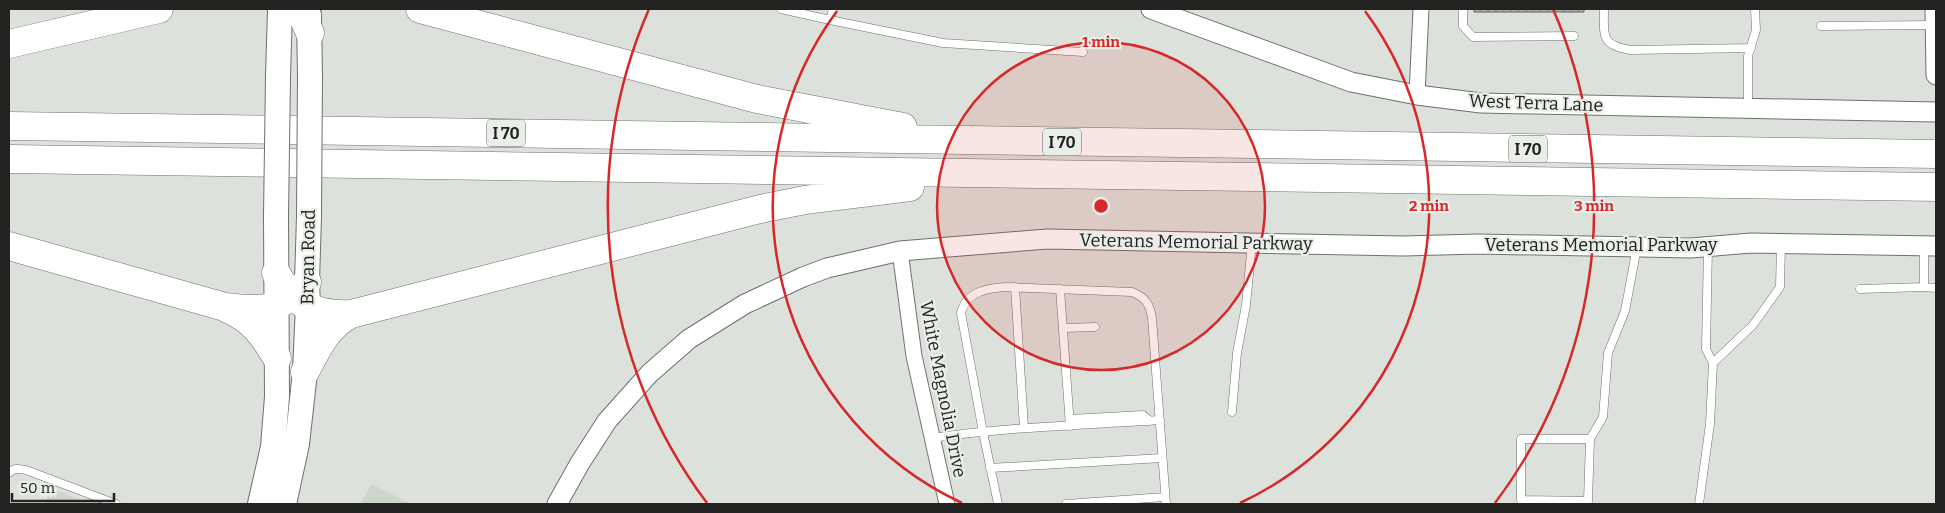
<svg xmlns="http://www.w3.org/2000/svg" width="1945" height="513" font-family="Bitter,serif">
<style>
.built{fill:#ced5ca}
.building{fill:url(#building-back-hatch);stroke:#636762}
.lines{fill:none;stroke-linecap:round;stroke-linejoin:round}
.service-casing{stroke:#6d716c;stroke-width:9}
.minor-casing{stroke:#6d716c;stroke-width:17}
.tertiary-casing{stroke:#6d716c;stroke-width:21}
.primary-casing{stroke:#6d716c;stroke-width:26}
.motorway-casing{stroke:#6d716c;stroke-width:29}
.service{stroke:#fff;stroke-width:8}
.minor{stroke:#fff;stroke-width:15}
.tertiary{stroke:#fff;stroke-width:19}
.primary{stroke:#fff;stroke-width:24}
.motorway{stroke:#fff;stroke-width:28}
.primary-bridge-casing{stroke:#6d716c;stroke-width:26;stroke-linecap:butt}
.primary-bridge{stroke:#fff;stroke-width:24}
.ring{fill:none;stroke:#d62828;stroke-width:2.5}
.labels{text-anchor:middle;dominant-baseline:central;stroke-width:4.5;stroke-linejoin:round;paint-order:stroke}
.shield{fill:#eaeee8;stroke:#5e605d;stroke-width:1}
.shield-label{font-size:16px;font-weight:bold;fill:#222321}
.street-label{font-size:18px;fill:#222321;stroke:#eaeee8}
.centre{fill:#d62828;stroke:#eaeee8;stroke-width:2.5}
.ring-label{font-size:15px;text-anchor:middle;font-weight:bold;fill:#d62828;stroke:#eaeee8;stroke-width:4.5;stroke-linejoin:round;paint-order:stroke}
</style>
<defs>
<pattern id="building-back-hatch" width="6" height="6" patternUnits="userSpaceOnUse" patternTransform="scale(1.25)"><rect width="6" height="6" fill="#adb1ab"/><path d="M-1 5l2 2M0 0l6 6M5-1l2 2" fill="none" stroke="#8c908b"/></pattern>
</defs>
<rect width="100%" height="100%" fill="#dde1db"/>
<path class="built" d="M372,484l39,20h-51z
M51,488l40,16h-46z"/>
<path class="building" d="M1474,9h110v3h-110z"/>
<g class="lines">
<g class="service-casing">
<path id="service" d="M781,9l49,11 3,-11
M1463,9v17l10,11 101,-1
M1604,9c0,27 -4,36 27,41l120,-2
M830,20l113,23 140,9
M1821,26l115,-1
M1748,108v-52l8,-26 -1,-21
M1924,246v41l12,1
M1015,287l9,141
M1060,289l10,137
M1860,289l64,-2
M1063,328l32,-1
M1713,363l40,-38 27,-38 1,-43
M1232,412l5,-59 9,-48 6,-62
M1070,419l73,-4 7,6
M932,438c75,-11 152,-13 228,-18
M1521,439h69l-2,62 -67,-1z
M1590,439l13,-22 5,-64 17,-42 12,-64
M990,468l172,-10
M9,473c5,-6 11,-4 17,-3l90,34
M998,504l-15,-72 -22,-119c5,-21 25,-25 45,-26l126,5c13,5 18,12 20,26l14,186
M1066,504l99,-7
M1699,504l11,-80 3,-61 -7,-14 2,-102"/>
</g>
<g class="minor-casing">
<path id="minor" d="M1417,95l4,-86
M900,251l14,105 33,148"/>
</g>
<g class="tertiary-casing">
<path id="tertiary" d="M1151,9l200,73 66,13 64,8 455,9
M1935,9l1,66
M557,504l23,-41 27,-42 43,-48 39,-34 56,-35 58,-27 24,-9 73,-17 147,-12 356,7 75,-2 213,4 60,-5 185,3"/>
</g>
<g class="primary-casing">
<path id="primary" d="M309,15l1,62
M278,77l2,-68
M260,504l13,-57 4,-50 -1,-181
M284,504l13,-60 8,-72 3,-66 -1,-24 2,-66"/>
</g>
<g class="motorway-casing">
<path id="motorway" d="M296,9l7,8 7,16
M420,9l337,90 146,28
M9,44l150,-35
M9,126l1927,28
M9,159l1927,28
M9,246l216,61c39,5 54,4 82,-25
M276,273c16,31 40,43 75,41
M226,308c27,12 36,25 51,50
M305,372c12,-23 22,-46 46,-58l409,-105 45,-9 105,-13"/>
</g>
<use href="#service" class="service"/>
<use href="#minor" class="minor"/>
<use href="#tertiary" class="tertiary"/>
<use href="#primary" class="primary"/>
<use href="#motorway" class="motorway"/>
<g class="primary-bridge-casing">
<path id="primary-bridge" d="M276,216l2,-139
M309,216l1,-139"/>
</g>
<use href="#primary-bridge" class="primary-bridge"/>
</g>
<circle cx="1101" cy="206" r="164" fill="#d62828" fill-opacity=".12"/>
<g class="ring">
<circle cx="1101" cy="206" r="164"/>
<path d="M962 503A328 328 0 0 1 837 11M1365 11A328 328 0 0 1 1240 503"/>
<path d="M707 503A493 493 0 0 1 649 9M1553 9A493 493 0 0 1 1495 503"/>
</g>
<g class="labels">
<g class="shield">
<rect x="487" y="119.5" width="38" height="27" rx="4"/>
<rect x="1043" y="128.5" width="38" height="27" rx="4"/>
<rect x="1509" y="135.5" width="38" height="27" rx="4"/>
</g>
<g class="shield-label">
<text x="506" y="133">I 70</text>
<text x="1062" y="142">I 70</text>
<text x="1528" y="149">I 70</text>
</g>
<g class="street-label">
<text transform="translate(1536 103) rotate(2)">West Terra Lane</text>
<text transform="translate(1196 242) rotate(1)">Veterans Memorial Parkway</text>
<text x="1601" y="245">Veterans Memorial Parkway</text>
<text transform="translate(308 257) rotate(-89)">Bryan Road</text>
<text transform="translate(943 389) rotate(79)">White Magnolia Drive</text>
</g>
</g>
<circle cx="1101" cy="206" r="8" class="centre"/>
<g class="ring-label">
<text x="1101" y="47">1 min</text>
<text x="1429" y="211">2 min</text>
<text x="1594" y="211">3 min</text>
</g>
<rect width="1945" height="513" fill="none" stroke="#222321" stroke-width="20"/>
<path d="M12 493v8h102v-8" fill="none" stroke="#222321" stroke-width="2.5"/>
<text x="20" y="493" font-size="15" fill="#222321" stroke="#eaeee8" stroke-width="4" paint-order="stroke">50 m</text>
</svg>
